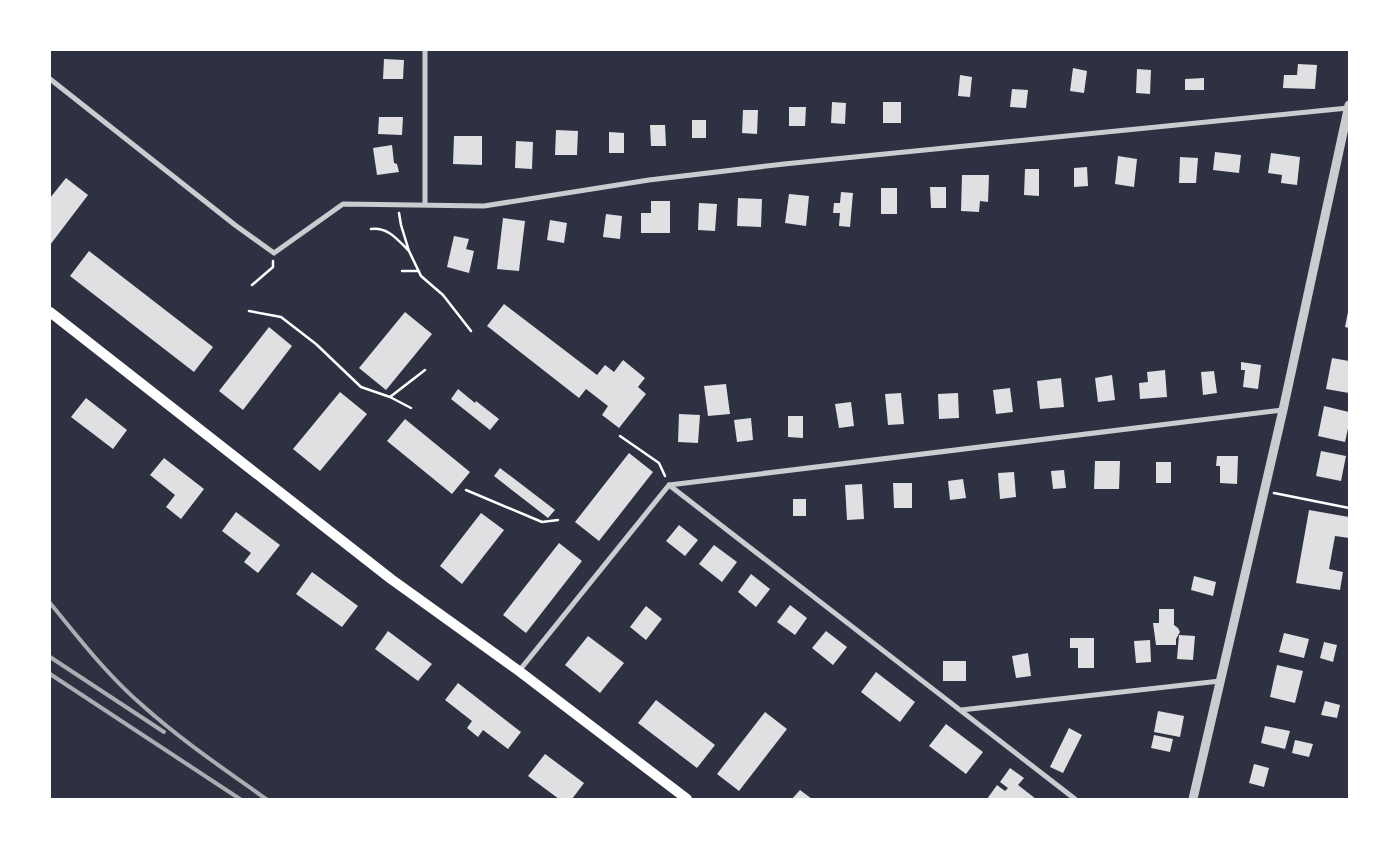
<svg xmlns="http://www.w3.org/2000/svg" width="1399" height="849" font-family="Lora,serif">
<style>
.building{fill:#e0e0e3}
.lines{fill:none;stroke-linecap:round;stroke-linejoin:round}
.path{stroke:#fff;stroke-width:2.5}
.minor{stroke:#caccd0;stroke-width:5}
.tertiary{stroke:#caccd0;stroke-width:9}
.secondary{stroke:#fff;stroke-width:10}
.rail{stroke:#abadb3;stroke-width:4}
</style>
<rect width="100%" height="100%" fill="#2d3142"/>
<path class="building" d="M384,59l20,1 -1,19h-20z
M1298,64l19,1 -2,24 -32,-1 1,-13h13z
M1073,68l14,3 -3,22 -14,-2z
M1137,69l14,1 -1,24 -14,-1z
M960,75l12,2 -2,20 -12,-1z
M1204,78v12h-19v-11z
M1012,89l16,1 -2,18 -16,-1z
M832,102l14,1 -1,21 -14,-1z
M883,102h18v21h-18z
M789,107h17l-1,19h-16z
M743,110h15l-1,24 -15,-1z
M379,117h24l-1,18 -24,-1z
M692,120h14v18h-14z
M650,125h15l1,21h-15z
M556,130l22,1 -1,24h-22z
M609,132l15,1v20h-15z
M454,136h28v29l-29,-1z
M516,141l17,1 -1,27 -17,-1z
M392,145l2,18 3,1 2,8 -22,3 -4,-27z
M1215,152l26,3 -2,18 -26,-3z
M1271,153l29,4 -3,28 -16,-2 1,-8 -14,-2z
M1118,156l19,3 -3,28 -19,-3z
M1180,157l18,1 -2,25h-17z
M1087,167l1,19 -14,1v-19z
M1025,169h14v27l-15,-1z
M962,175h27l-1,27 -8,-1 -1,11 -18,-1z
M66,178l22,17 -38,50v-47z
M930,187h16v21h-15z
M881,188h16v26h-16z
M841,192l12,1 -3,34 -11,-1 1,-13h-7l1,-10h6z
M789,194l20,2 -3,30 -21,-3z
M738,198l24,1 -1,28 -24,-1z
M651,201h19v32h-29v-20h10z
M699,203l18,1 -2,27 -17,-1z
M606,214l16,2 -2,23 -17,-2z
M503,218l22,3 -6,50 -22,-2z
M550,220l17,3 -3,20 -17,-3z
M454,236l15,3 -3,10 8,2 -5,22 -22,-6z
M89,251l124,96 -19,25 -124,-96z
M504,304l93,71 8,-10 9,7 9,-12 22,18 -7,9 8,7 -27,34 -17,-13 6,-9 -22,-17 -7,9 -92,-72z
M405,312l27,22 -46,56 -27,-22z
M1348,312h1v16l-4,-1z
M269,327l23,19 -49,64 -24,-19z
M1332,358l17,3v32l-23,-4z
M1241,362l20,3 -3,24 -15,-2 2,-17h-4z
M1165,370l2,27 -27,2 -1,-16 9,-1 -1,-10z
M1214,371l3,22 -14,2 -2,-23z
M1112,375l3,25 -17,2 -3,-24z
M1061,378l3,29 -24,2 -3,-28z
M726,384l4,30 -22,2 -4,-30z
M1010,388l3,24 -17,2 -3,-24z
M458,389l17,14 1,-2 23,18 -9,11 -39,-31z
M340,392l27,22 -47,57 -27,-22z
M901,393l3,31 -16,1 -3,-31z
M958,393l1,25 -20,1 -1,-25z
M86,398l41,32 -14,19 -42,-32z
M851,402l3,24 -15,2 -4,-24z
M1324,406l25,6v12l-4,18 -27,-6z
M679,414l21,1 -2,28 -20,-1z
M788,416h15v22l-15,-1z
M751,418l2,22 -16,2 -3,-22z
M405,419l65,53 -18,22 -65,-53z
M1321,451l25,5 -5,25 -25,-5z
M629,453l24,19 -54,69 -24,-19z
M1217,456h21l-1,28 -17,-1v-17h-4z
M164,458l40,31 -23,30 -15,-12 9,-12 -25,-20z
M1095,461h25l-1,28h-25z
M1156,462h15v21h-15z
M500,468l55,42 -7,8 -54,-42z
M1064,470l2,18 -13,1 -2,-18z
M1014,472l2,25 -16,2 -2,-26z
M963,479l3,19 -16,2 -2,-19z
M893,483h19v25h-18z
M862,484l2,35 -17,1 -2,-35z
M793,499h13v17h-13z
M1309,510l40,7v21l-14,-2 -6,33 14,3 -3,18 -44,-7z
M236,512l44,33 -22,28 -14,-11 7,-9 -29,-22z
M481,513l23,17 -42,54 -22,-18z
M679,525l19,15 -13,16 -19,-15z
M559,543l23,18 -56,72 -23,-18z
M714,545l23,17 -15,20 -23,-18z
M312,572l46,34 -16,21 -46,-33z
M751,574l19,15 -14,18 -18,-15z
M1194,576l22,6 -3,14 -22,-6z
M790,605l17,13 -12,17 -18,-13z
M646,606l16,13 -16,21 -16,-13z
M1159,609h15v16l4,3 2,4 -4,7v6h-20l-3,-22h6z
M388,631l44,33 -14,17 -43,-32z
M826,631l21,16 -14,18 -21,-17z
M1284,633l25,6 -5,19 -25,-6z
M1179,635l16,1 -2,24 -16,-1z
M588,636l36,27 -24,30 -35,-28z
M1070,638h24v30h-16v-20h-8z
M1150,640l1,22 -15,1 -2,-22z
M1324,642l13,3 -4,17 -13,-4z
M1028,653l3,23 -15,2 -4,-22z
M943,661h23v20h-23z
M1277,665l26,6 -8,32 -25,-6z
M876,672l39,30 -15,20 -39,-30z
M458,683l63,49 -13,17 -25,-19 -5,7 -11,-9 5,-7 -27,-21z
M656,700l59,45 -18,23 -59,-45z
M1325,701l15,4 -3,13 -16,-3z
M1158,711l26,5 -4,21 -26,-5z
M765,712l22,17 -48,62 -22,-17z
M946,724l37,28 -17,22 -37,-28z
M1265,726l25,5 -5,18 -24,-6z
M1069,728l13,7 -19,38 -13,-6z
M1154,735l19,4 -3,13 -19,-4z
M1295,740l18,4 -4,13 -17,-4z
M545,754l39,29 -12,16h-13l-31,-23z
M1254,764l15,4 -5,19 -15,-4z
M1010,768l14,10 -6,7 18,14h-49l10,-14 8,6 3,-3 -8,-6z
M800,790l12,9h-20z"/>
<g class="lines">
<path class="path" d="M399,213l2,12 8,26 12,25 22,19 28,36
M371,229c17,-2 26,10 37,21
M402,271h17
M252,285l21,-18v-6
M249,311l32,6 35,27 45,43 29,10 21,11
M390,397l35,-27
M620,436l39,27 6,13
M466,490l76,32 16,-2
M1274,493l75,15"/>
<path class="minor" d="M50,79l185,146 39,28 69,-49 141,2 165,-26 135,-16 564,-56
M425,205v-155
M669,485l614,-75
M669,485l406,314
M519,671l150,-186
M961,710l259,-29"/>
<path class="tertiary" d="M1193,799l90,-389 66,-305"/>
<path class="secondary" d="M50,312l341,267 128,92 168,128"/>
<path class="rail" d="M50,603c29,35 57,72 92,102 39,35 82,64 124,94
M50,657l114,75
M50,674l190,125"/>
</g>
<rect width="1399" height="849" fill="none" stroke="#ffffff" stroke-width="102"/>
</svg>
